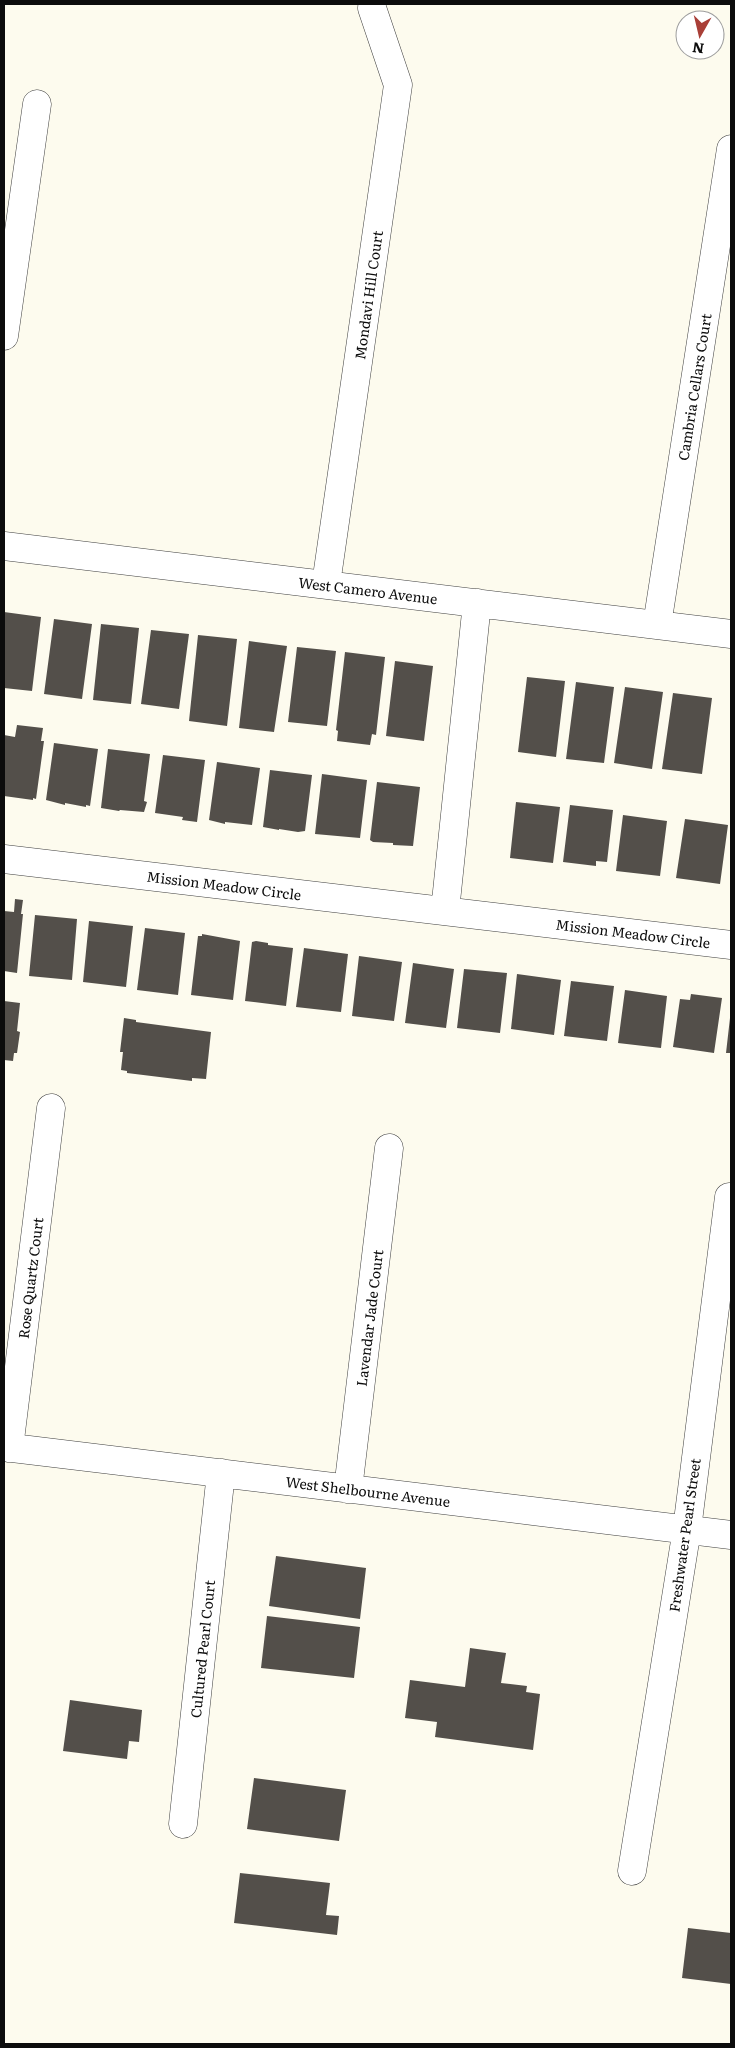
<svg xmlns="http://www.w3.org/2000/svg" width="735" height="2048" font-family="Literata,serif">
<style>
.building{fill:#534f4a}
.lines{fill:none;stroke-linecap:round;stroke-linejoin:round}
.street-casing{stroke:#3f3f3f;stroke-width:29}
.street{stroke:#fff;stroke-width:28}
.labels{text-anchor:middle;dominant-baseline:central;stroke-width:5;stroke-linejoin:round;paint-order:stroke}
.street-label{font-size:14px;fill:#0c0c0c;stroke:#fff}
</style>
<rect width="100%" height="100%" fill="#fdfbee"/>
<path class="building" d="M4,612l37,5 -9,74 -28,-3z
M54,619l38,5 -10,75 -38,-5z
M101,624l38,4 -8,76 -38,-4z
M151,630l38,4 -10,75 -38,-5z
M198,635l39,4 -10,87 -38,-5z
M249,641l38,5 -13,86 -35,-4z
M297,647l39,4 -9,75 -39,-4z
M345,652l40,5 -9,78 -4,-1 -2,11 -33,-4 1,-10 -2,-1z
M395,661l38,5 -9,75 -38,-5z
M527,677l38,4 -9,76 -38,-5z
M576,682l38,5 -10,76 -38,-4z
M625,687l38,5 -11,77 -38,-6z
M673,693l39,5 -10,76 -40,-5z
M17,725l26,3 -2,13h3l-8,58 -3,-1v2l-29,-4v-61l11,2z
M54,743l44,6 -8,57 -4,-1v2l-21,-4v2l-19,-5z
M108,749l42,5 -6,47 3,1 -3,10 -24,-2 -1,1 -18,-3z
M163,755l42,5 -8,62 -15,-2 1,-3 -28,-4z
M217,762l43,6 -8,57 -27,-3v2l-16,-4z
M270,770l42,5 -7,56 -7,1 -19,-3v1l-16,-3z
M322,774l45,6 -7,58 -45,-4z
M377,782l43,5 -7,59 -20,-1v-2l-20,-1 -3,-2z
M516,802l44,5 -7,56 -43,-5z
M570,805l43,5 -6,52 -11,-1v5l-33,-4z
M623,815l44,6 -7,55 -44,-5z
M685,819l43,6 -8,59 -44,-6z
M15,899l8,1 -2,14h2l-6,59 -13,-2v-60l10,1z
M35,915l42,4 -5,61 -43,-4z
M89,921l44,5 -7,61 -43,-5z
M145,928l40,5 -7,62 -41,-5z
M202,934l38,7 -7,59 -42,-5 7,-59h4z
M256,941l12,2v2l25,3 -7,58 -41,-5 7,-59z
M304,948l44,6 -7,58 -45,-5z
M359,956l43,6 -8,59 -42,-5z
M413,963l41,6 -8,59 -41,-5z
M464,969l43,4 -7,60 -43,-5z
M517,974l44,6 -7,55 -43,-6z
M571,981l43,5 -7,55 -43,-5z
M625,990l42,6 -6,52 -43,-5z
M691,994l31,4 -8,55 -41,-6 7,-48 10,1z
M4,1001l16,2 -3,28 3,1 -3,21h-3l-1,8 -9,-1z
M124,1018l12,2v2l75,10 -5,47 -14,-1v3l-65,-8v-2l-6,-1 2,-18h-3z
M730,1018h1v35h-5z
M276,1556l90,12 -6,51 -91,-13z
M267,1616l93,11 -6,51 -93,-10z
M470,1648l36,5 -5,30 26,3 -1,6 14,2 -7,56 -98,-13 2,-15 -32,-4 5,-38 55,7z
M70,1700l72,10 -3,32 -10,-1 -2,18 -64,-8z
M254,1778l92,12 -7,51 -92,-12z
M240,1873l90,10 -4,32 13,1 -2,19 -103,-12z
M688,1928l43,5v51l-49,-6z"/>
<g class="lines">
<g class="street-casing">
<path id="street" d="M4,336l33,-232
M4,546l727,88
M326,584l72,-499 -26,-77
M657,625l74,-476
M4,859l727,86
M445,911l32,-308
M4,1447l727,88
M9,1448l42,-340
M348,1489l41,-341
M183,1824l38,-351
M632,1871l55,-342 42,-332"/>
</g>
<use href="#street" class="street"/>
</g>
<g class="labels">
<g class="street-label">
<text transform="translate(368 295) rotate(-82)">Mondavi Hill Court</text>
<text transform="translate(694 387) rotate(-81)">Cambria Cellars Court</text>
<text transform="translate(368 590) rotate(7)">West Camero Avenue</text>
<text transform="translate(224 885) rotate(7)">Mission Meadow Circle</text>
<text transform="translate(633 933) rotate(7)">Mission Meadow Circle</text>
<text transform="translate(30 1278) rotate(-83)">Rose Quartz Court</text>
<text transform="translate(369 1318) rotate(-83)">Lavendar Jade Court</text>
<text transform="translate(368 1491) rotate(7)">West Shelbourne Avenue</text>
<text transform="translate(684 1535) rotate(-82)">Freshwater Pearl Street</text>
<text transform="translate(202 1649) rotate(-84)">Cultured Pearl Court</text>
</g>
</g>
<rect width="735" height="2048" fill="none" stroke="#0c0c0c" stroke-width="10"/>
<g transform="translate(700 35) rotate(188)"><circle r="24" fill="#ffffff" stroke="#9e9e9e"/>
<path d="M0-4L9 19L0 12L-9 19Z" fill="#a93f37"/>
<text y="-8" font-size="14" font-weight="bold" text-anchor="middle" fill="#0c0c0c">N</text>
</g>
</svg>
